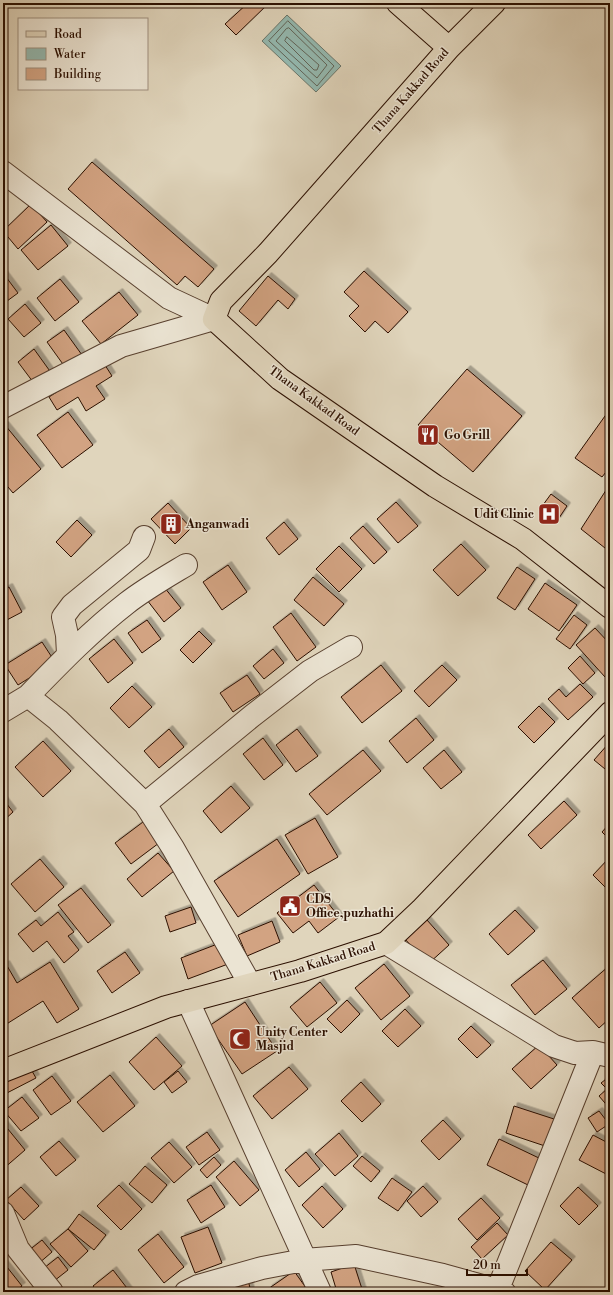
<svg xmlns="http://www.w3.org/2000/svg" width="613" height="1295" font-family="'Libre Bodoni',serif">
<style>
.water{fill:#94b9b0;stroke:#6a756a}
.lines{fill:none;stroke-linecap:round;stroke-linejoin:round}
.shore{stroke:#606458;stroke-width:1}
.building{fill:#d2a382;stroke:#2b0f00;filter:url(#shadow)}
.minor-casing{stroke:#58402f;stroke-width:24}
.major-casing{stroke:#2b0f00;stroke-width:24}
.minor{stroke:#ebe4d3;stroke-width:22}
.major{stroke:#e0d5bc;stroke-width:22}
.labels{text-anchor:middle;dominant-baseline:central;stroke-width:3;stroke-linejoin:round;paint-order:stroke}
.street-label{font-size:12px;fill:#2b0f00;stroke:#ebe4d3}
.poi-label{font-size:12px;font-weight:bold;fill:#2b0f00;stroke:#ebe4d3;text-anchor:start}
</style>
<defs>
<filter id="shadow"><feDropShadow dx="3.5" dy="-3.5" stdDeviation="0" flood-color="#0004"/></filter>
</defs>
<rect width="100%" height="100%" fill="#e0d5bc"/>
<filter id="stains"><feTurbulence type="fractalNoise" baseFrequency=".005" numOctaves="4"/><feColorMatrix values="0 0 0 0 .2 0 0 0 0 .09 0 0 0 0 .02 0 0 0 .5 -.17"/></filter>
<radialGradient id="worn" r=".72"><stop offset=".6" stop-color="#630" stop-opacity="0"/><stop offset="1" stop-color="#630" stop-opacity=".3"/></radialGradient>
<path class="water" d="M287,15l54,51 -25,26 -54,-51z"/>
<g class="lines">
<path class="shore" d="M288,21l46,45 -17,20 -48,-45z
M289,28l38,37 -10,13 -41,-37 10,-12z
M287,37l32,28 -2,5h-3l-29,-29z"/>
</g>
<path class="building" d="M248,3h21l-33,32 -11,-11z
M92,162l122,107 -16,18 -13,-11 -8,9 -109,-96z
M31,204l16,18 -29,27 -15,-18z
M51,225l17,21 -30,24 -17,-20z
M364,271l44,41 -20,21 -13,-12 -10,11 -16,-16 10,-10 -15,-14z
M3,273l15,20 -15,11z
M268,276l27,23 -7,10 -10,-9 -22,26 -17,-15z
M60,279l19,23 -24,19 -18,-23z
M119,292l19,23 -37,29 -19,-23z
M25,304l16,19 -17,14 -16,-18z
M64,330l18,25 -17,12 -18,-25z
M34,349l18,25 -16,12 -18,-24z
M103,362l9,14 -16,10 9,13 -19,12 -8,-14 -21,13 -8,-13z
M467,369l55,47 -49,56 -55,-47z
M610,409v58l-8,10 -27,-19z
M68,412l25,33 -31,23 -25,-33z
M5,425l36,44 -28,24 -10,-12v-54z
M610,484v68l-29,-23z
M551,494l16,12 -10,15 -17,-12z
M396,502l22,24 -20,17 -21,-24z
M168,503l23,25 -16,16 -24,-25z
M77,520l15,15 -21,22 -15,-15z
M284,522l14,17 -19,16 -13,-17z
M363,526l24,26 -13,12 -24,-26z
M461,544l25,26 -28,26 -25,-26z
M339,546l23,23 -23,23 -23,-23z
M228,565l19,27 -25,18 -19,-28z
M517,567l18,12 -20,31 -18,-12z
M313,577l31,27 -20,22 -30,-26z
M545,583l32,22 -18,26 -31,-22z
M9,587l13,25 -19,10v-32z
M164,587l17,21 -17,14 -17,-22z
M291,613l25,34 -19,14 -24,-34z
M574,615l13,10 -17,24 -14,-10z
M147,620l14,19 -19,14 -14,-20z
M595,628l15,16v29l-5,4 -29,-32z
M199,631l13,13 -19,19 -13,-13z
M114,639l19,24 -25,20 -19,-24z
M42,642l13,20 -37,23 -13,-20z
M273,649l11,14 -20,16 -11,-13z
M580,656l15,17 -12,11 -15,-16z
M381,665l21,26 -40,32 -21,-26z
M442,665l15,15 -28,27 -15,-16z
M247,675l13,19 -27,18 -13,-19z
M580,684l13,13 -25,23 -20,-21 11,-10 7,8z
M132,686l20,21 -23,21 -19,-20z
M539,706l16,16 -21,21 -16,-16z
M416,718l18,22 -27,23 -18,-22z
M169,729l15,18 -25,21 -15,-17z
M297,729l21,27 -22,16 -20,-27z
M263,738l20,27 -19,15 -21,-26z
M43,741l28,30 -28,26 -28,-30z
M609,743l1,21 -5,5 -11,-9z
M363,750l18,21 -54,44 -18,-21z
M444,750l18,22 -21,17 -18,-21z
M231,786l19,22 -29,25 -18,-22z
M3,799l10,13 -10,9z
M564,801l13,14 -36,34 -13,-14z
M315,818l23,39 -30,17 -23,-39z
M147,819l16,21 -32,24 -16,-21z
M610,823v17l-8,-8z
M277,839l23,35 -62,43 -24,-36z
M158,853l16,18 -32,26 -15,-18z
M610,857v35l-17,-17z
M40,859l24,28 -29,25 -24,-28z
M314,885l25,32 -21,16 -9,-12 -16,12 -16,-20z
M81,888l30,37 -23,18 -30,-38z
M191,907l5,16 -26,9 -5,-16z
M515,910l20,21 -27,24 -19,-21z
M58,912l16,20 -6,4 11,14 -15,13 -17,-22 -14,11 -15,-18 18,-14 5,6z
M427,920l22,25 -21,19 -24,-26z
M272,921l8,21 -33,14 -9,-21z
M220,943l8,21 -40,15 -7,-21z
M125,952l15,21 -28,20 -15,-22z
M543,960l24,29 -32,26 -24,-30z
M50,962l29,47 -22,14 -14,-22 -38,24 -2,-3v-56l3,-2 11,19z
M384,964l26,32 -29,24 -26,-32z
M609,966l1,52 -11,10 -27,-30z
M320,982l17,21 -30,24 -17,-20z
M347,1000l13,14 -19,19 -14,-14z
M245,1002l32,49 -35,23 -33,-48z
M405,1009l16,17 -23,21 -16,-16z
M471,1026l20,19 -14,13 -19,-19z
M156,1037l26,29 -28,24 -25,-28z
M539,1045l18,20 -26,24 -19,-20z
M28,1064l8,14 -33,17v-18z
M289,1067l19,22 -36,30 -19,-23z
M178,1071l9,11 -15,11 -8,-11z
M110,1075l25,31 -32,26 -26,-30z
M52,1076l19,25 -20,14 -18,-25z
M610,1076v33l-11,-13 8,-7 -6,-6z
M361,1082l20,22 -19,18 -21,-21z
M22,1097l17,21 -18,13 -17,-20z
M514,1106l43,14 -9,27 -42,-14z
M599,1111l10,13 -12,8 -9,-14z
M443,1120l18,19 -22,21 -18,-19z
M3,1123l22,27 -22,19z
M207,1132l13,18 -21,15 -13,-18z
M339,1133l19,23 -23,20 -20,-22z
M593,1135l17,9v32l-31,-16z
M499,1139l42,20 -13,26 -41,-20z
M59,1141l17,19 -20,16 -16,-19z
M169,1142l23,25 -18,16 -23,-25z
M306,1152l14,17 -21,18 -14,-17z
M362,1156l18,15 -9,11 -18,-16z
M214,1157l7,8 -14,13 -7,-8z
M234,1161l25,29 -19,16 -24,-29z
M145,1166l22,19 -15,18 -23,-19z
M392,1178l20,14 -14,19 -20,-13z
M119,1185l23,24 -21,21 -24,-24z
M211,1185l14,22 -24,16 -14,-23z
M322,1186l21,23 -20,19 -21,-23z
M423,1186l15,16 -17,15 -14,-16z
M21,1187l18,19 -15,14 -18,-20z
M578,1187l20,19 -19,19 -19,-19z
M481,1198l19,20 -23,22 -19,-21z
M79,1214l27,21 -12,15 -26,-21z
M497,1223l11,12 -26,24 -11,-12z
M208,1227l14,36 -27,10 -14,-36z
M68,1229l20,22 -17,16 -21,-23z
M158,1234l26,33 -20,16 -26,-33z
M42,1240l10,12 -14,12 -10,-13z
M551,1242l21,18 -27,30 -20,-19z
M58,1257l10,13 -14,11 -10,-13z
M3,1262l19,24 -8,6h-11z
M354,1264l9,28h-26l-6,-20z
M113,1270l17,22h-32l-5,-6z
M294,1271l15,21h-38l-3,-3z
M247,1276l4,16h-32l-3,-9z"/>
<g class="lines">
<g class="minor-casing">
<path id="minor" d="M3,172l166,126 45,21
M3,407l118,-61 93,-27
M68,654l-1,-19 -4,-18 9,-12 67,-55 5,-13
M28,696c32,-33 63,-65 99,-93 18,-14 39,-26 59,-38
M3,711l25,-15 30,24 87,84 28,44 77,136
M145,804l107,-88 58,-45 41,-24
M386,943l168,103 21,7 18,-1 17,4
M188,1001l132,291
M3,1213l15,36 34,43
M498,1289l95,-237
M186,1292l12,-6 64,-18 42,-8 52,-4 87,19 61,17"/>
</g>
<g class="major-casing">
<path id="major" d="M398,3l51,45
M494,3l-45,45 -181,205 -47,48 -7,18 66,60 155,107 88,53 87,68
M3,1071l163,-64 134,-36 86,-28 35,-33 189,-197"/>
</g>
<use href="#minor" class="minor"/>
<use href="#major" class="major"/>
</g>
<defs>
<g id="restaurant-square" transform="scale(1.15)"><rect x="-9" y="-9" width="18" height="18" rx="4" fill="#8f2418" stroke="#ebe4d3"/><path d="M-5-6h1v4h1v-4h1v4h1v-4h1v5L-1.5 .5V6h-2V.5L-5-1ZM5-6V6H3V1.5H1.5Q1.5-4 5-6Z" fill="#fff"/></g>
<g id="hospital-square" transform="scale(1.15)"><rect x="-9" y="-9" width="18" height="18" rx="4" fill="#8f2418" stroke="#ebe4d3"/><path d="M-5-5h3v3.5h4V-5h3V5h-3V1.5h-4V5h-3Z" fill="#fff"/></g>
<g id="building-square" transform="scale(1.15)"><rect x="-9" y="-9" width="18" height="18" rx="4" fill="#8f2418" stroke="#ebe4d3"/><path d="M-4-6H4V6H1V3H-1V6H-4ZM-2.5-4.3h1.7v1.8h-1.7ZM.8-4.3h1.7v1.8H.8ZM-2.5-1h1.7V.8h-1.7ZM.8-1h1.7V.8H.8Z" fill="#fff"/></g>
<g id="civic-square" transform="scale(1.15)"><rect x="-9" y="-9" width="18" height="18" rx="4" fill="#8f2418" stroke="#ebe4d3"/><path d="M-.6-6.5H3V-4.5H.6V-3L4-1V1h2V6H-6V1h2V-1L-.6-3ZM-1.2 2.5V6h2.4V2.5Z" fill="#fff"/></g>
<g id="mosque-square" transform="scale(1.15)"><rect x="-9" y="-9" width="18" height="18" rx="4" fill="#8f2418" stroke="#ebe4d3"/><path d="M3.5-4.9A6 6 0 1 0 3.5 4.9A5 5 0 1 1 3.5-4.9Z" fill="#fff"/></g>
</defs>
<g fill-rule="evenodd">
<use href="#restaurant-square" x="428" y="435"/>
<use href="#hospital-square" x="549" y="514"/>
<use href="#building-square" x="171" y="524"/>
<use href="#civic-square" x="290" y="906"/>
<use href="#mosque-square" x="240" y="1039"/>
</g>
<g class="labels">
<g class="street-label">
<text transform="translate(411 91) rotate(-49)">Thana Kakkad Road</text>
<text transform="translate(314 401) rotate(36)">Thana Kakkad Road</text>
<text transform="translate(323 962) rotate(-17)">Thana Kakkad Road</text>
</g>
<g class="poi-label">
<text x="444" y="435">Go Grill</text>
<text x="534" y="514" text-anchor="end">Udit Clinic</text>
<text x="186" y="524">Anganwadi</text>
<text x="306" y="899">CDS<tspan x="306" dy="14">Office,puzhathi</tspan></text>
<text x="256" y="1032">Unity Center<tspan x="256" dy="14">Masjid</tspan></text>
</g>
</g>
<rect width="613" height="1295" fill="none" stroke="#e0d5bc" stroke-width="16"/>
<rect x="4" y="4" width="605" height="1287" fill="none" stroke="#2b0f00" stroke-width="2"/>
<rect x="8" y="8" width="597" height="1279" fill="none" stroke="#2b0f00"/>
<rect x="18" y="18" width="130" height="72" fill="#ebe4d3" stroke="#9e8f7f"/>
<rect x="26" y="31" width="20" height="6" fill="#e0d5bc" stroke="#9e8f7f"/>
<text x="54" y="38" font-size="12" fill="#2b0f00">Road</text>
<rect x="26" y="48" width="20" height="12" fill="#94b9b0" stroke="#9e8f7f"/>
<text x="54" y="58" font-size="12" fill="#2b0f00">Water</text>
<rect x="26" y="68" width="20" height="12" fill="#d2a382" stroke="#9e8f7f"/>
<text x="54" y="78" font-size="12" fill="#2b0f00">Building</text>
<path d="M467 1269v6h60v-6" fill="none" stroke="#2b0f00" stroke-width="2"/>
<text x="473" y="1269" font-size="12" fill="#2b0f00" stroke="#ebe4d3" stroke-width="3" paint-order="stroke">20 m</text>
<rect width="100%" height="100%" filter="url(#stains)"/>
<rect width="100%" height="100%" fill="url(#worn)"/>
</svg>
